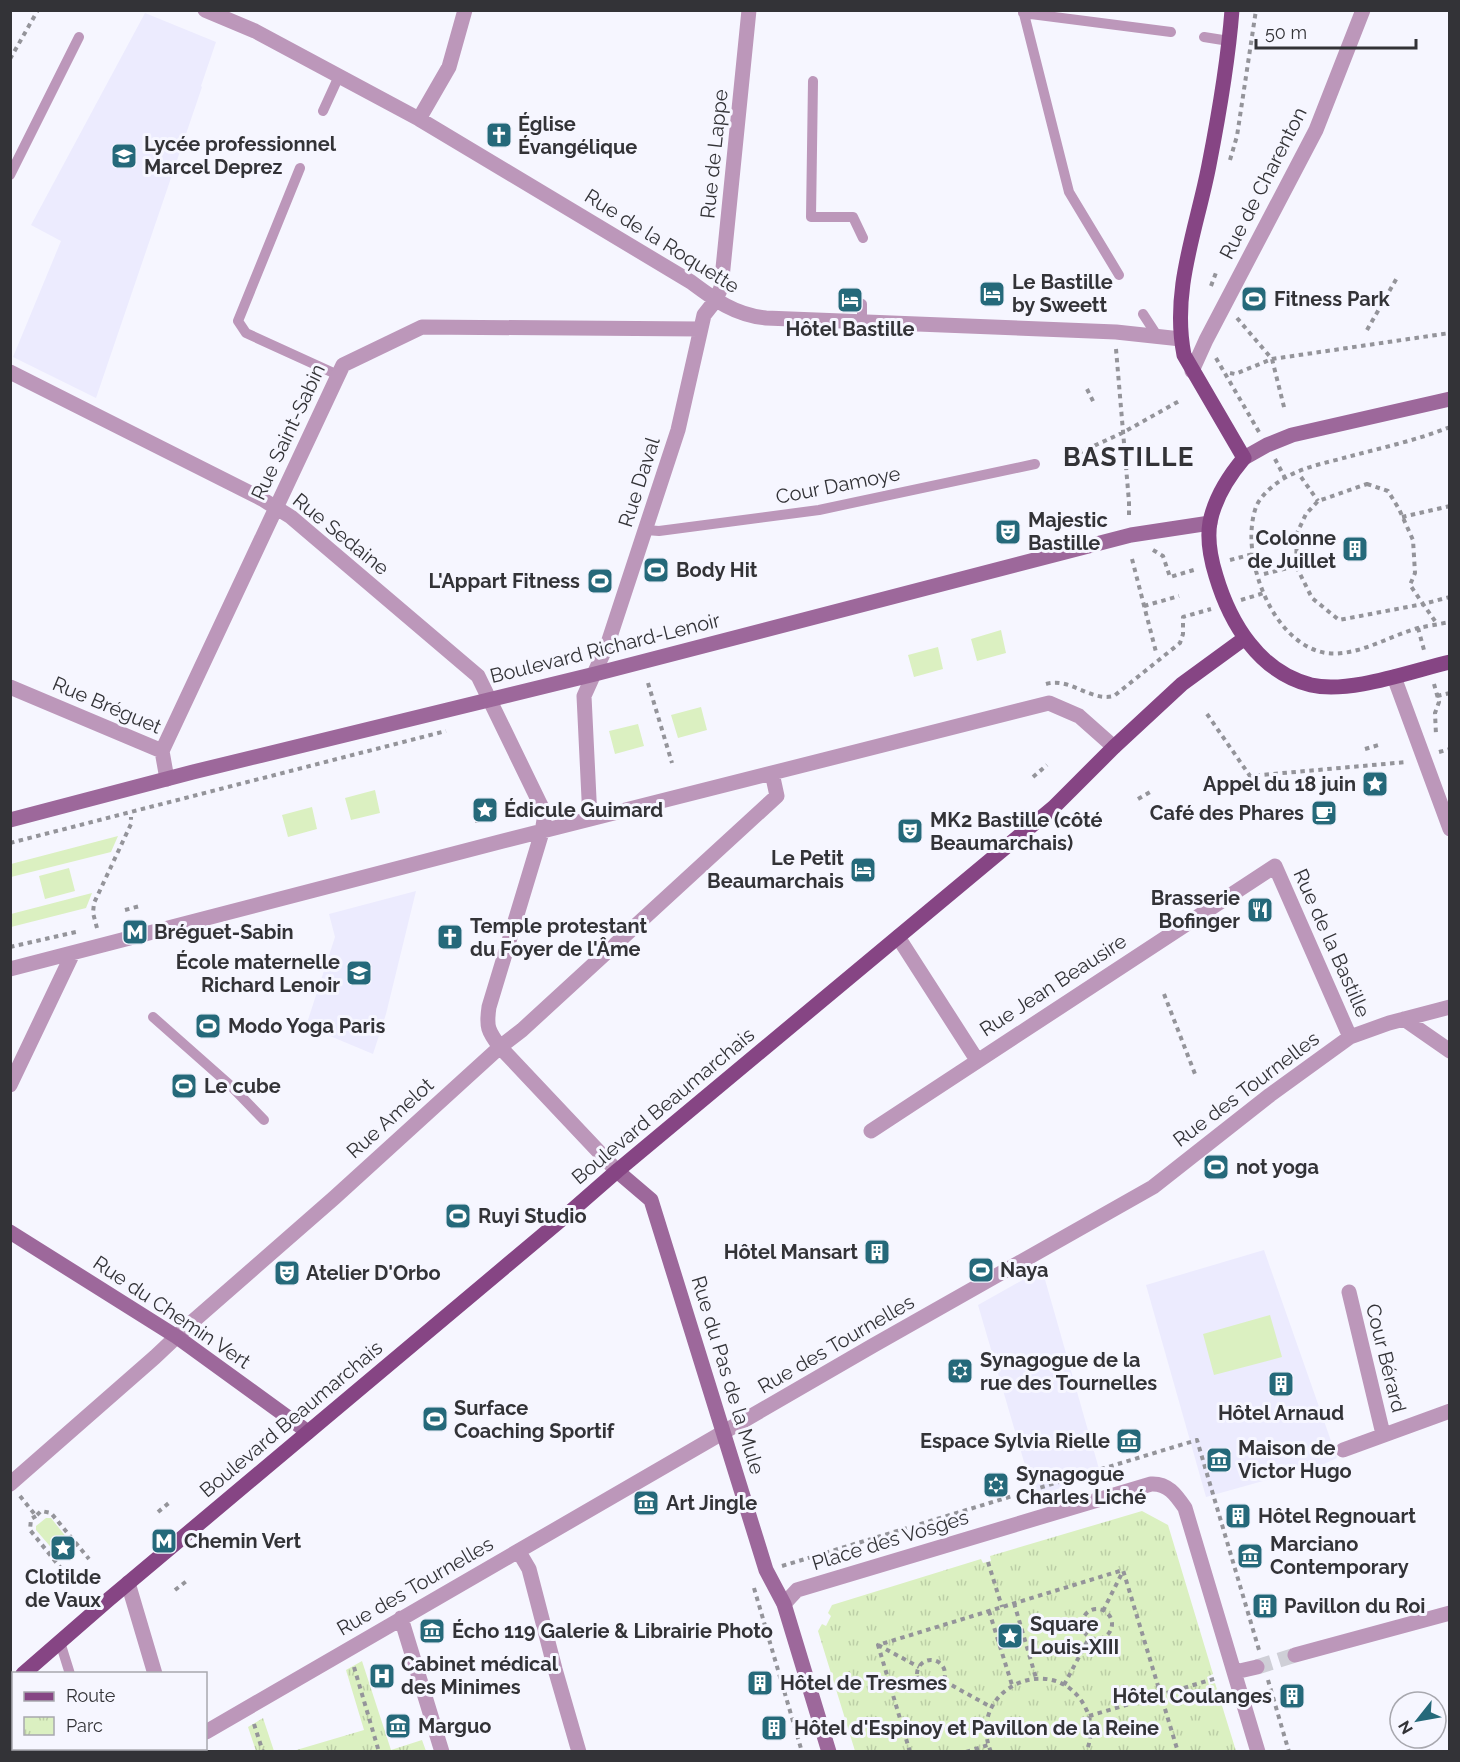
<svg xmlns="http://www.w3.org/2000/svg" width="1460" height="1762" font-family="Raleway,sans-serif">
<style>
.built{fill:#ecebfe}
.green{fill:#dbf0c1}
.park{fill:url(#park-tufts)}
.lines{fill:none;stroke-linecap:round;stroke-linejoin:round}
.street-tunnel{stroke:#cfcfd7;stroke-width:15;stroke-dasharray:15 8;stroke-linecap:butt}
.path{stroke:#94949a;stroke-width:4;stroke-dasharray:4.5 4.5;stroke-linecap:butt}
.lane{stroke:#bc97ba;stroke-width:10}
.street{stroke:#bc97ba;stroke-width:15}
.secondary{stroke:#9d689b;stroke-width:15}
.primary{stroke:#864584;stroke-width:15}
.labels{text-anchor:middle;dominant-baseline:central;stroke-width:6;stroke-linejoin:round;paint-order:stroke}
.poi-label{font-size:20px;font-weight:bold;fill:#333337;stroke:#f6f6ff;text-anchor:start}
.street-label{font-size:20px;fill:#333337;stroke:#f6f6ff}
.district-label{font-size:26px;font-weight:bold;letter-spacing:1.5px;fill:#333337;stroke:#f6f6ff}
</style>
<defs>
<pattern id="park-tufts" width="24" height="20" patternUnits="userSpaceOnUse" patternTransform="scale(1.5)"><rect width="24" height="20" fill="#dbf0c1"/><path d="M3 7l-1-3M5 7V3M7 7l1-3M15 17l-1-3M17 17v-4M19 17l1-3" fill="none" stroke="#bccea6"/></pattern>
</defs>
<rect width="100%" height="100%" fill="#f6f6ff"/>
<path class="built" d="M145,13l71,29 -15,44 1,1 -106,311 -83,-41 48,-116 -30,-16z
M416,891l-30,123 -13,40 -67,-28 29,-89 -6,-23z
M1264,1250l73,208 -13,6 -118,33 -60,-212z
M1042,1269l59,207 -67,20 -56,-191z"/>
<path class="green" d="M1001,630l5,23 -29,8 -6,-22z
M938,647l5,22 -29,8 -6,-22z
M701,707l6,23 -29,8 -7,-23z
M638,724l6,22 -29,8 -6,-23z
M375,790l5,23 -29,7 -6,-22z
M312,807l5,22 -29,8 -6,-22z
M118,836l-7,16 -100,25v-13z
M69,868l6,23 -30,8 -6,-23z
M92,893l-6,15 -75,19v-13z
M1270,1315l12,42 -68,18 -11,-41z
M46,1518h5l24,30 -14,11 -25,-29v-4z"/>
<path class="park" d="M1142,1511l26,14 45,149 -6,3 2,8 6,-2 21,68h-381l-37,-120 4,-7 4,2 5,-10 -3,-3 4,-8 149,-46 2,4 8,-2 -1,-5z
M362,1661l29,89 31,-10 4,11h-133l71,-21 -18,-60z
M263,1718l11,33h-18l-8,-24z"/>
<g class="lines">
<path class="street-tunnel" d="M1257,1667l38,-12"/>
<path class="path" d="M10,59l28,-49
M1230,160l7,-24 19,-126
M1211,286l6,-16
M1237,318l35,41 13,52
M1367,330l31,-54
M1116,349l13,153v15
M1216,358l43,74
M1230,373l5,1 37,-15 178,-26
M1087,389l8,16
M1450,427c-35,14 -74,22 -110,32 -24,6 -47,11 -67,27 -6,5 -14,13 -17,21 -17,47 15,137 70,146 31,4 63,-17 92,-25 10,-2 21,-4 32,-6
M1070,457l54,-25 57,-32
M1275,459l10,19
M1301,477l17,24
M1367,484l21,7 11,18 14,31 2,33 -5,12 13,19 -84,16 -27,-22 -16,-32 1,-33 9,-19 12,-13z
M1402,517l48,-11
M1153,550l10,6 7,21 27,-8
M1132,559l24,93
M1230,560l23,-6
M1264,574l32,-8
M1241,600l23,-7
M1144,606l35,-10
M1435,621l-12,-17 27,-7
M1418,628l6,22
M648,683l24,80
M1046,684c25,-7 44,18 68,12l66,-53 3,-9v-17l28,-8
M1434,684l5,18 -4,11 1,22
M1437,696l13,-3
M1207,714l43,62 157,-14
M1365,749l17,-5
M1439,752l11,-3
M1033,777l14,-12
M1138,799l14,-8
M475,821l15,-4
M10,843l436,-112
M125,910l15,-4
M97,928l-4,-15 1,-10 37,-79v-7
M10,947l66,-15
M1164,994l31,80
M20,1496l16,20 5,-5 10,2 38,46
M158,1512l12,-10
M36,1516l-5,3 -1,11 38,47
M988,1562l14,45
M782,1566l415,-126 62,210
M754,1588l48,164
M175,1590l13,-10
M1014,1603l22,75
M1082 1624a15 15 0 1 1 30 0a15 15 0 1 1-30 0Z
M989,1611l23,74
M1103,1611l20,-40
M878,1645l41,22
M917 1674a14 14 0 1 1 28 0a14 14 0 1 1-28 0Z
M354,1667l25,85
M1268,1680l21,72
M944,1681l47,26
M1064,1685l25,-47
M1089,1716l128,-38
M254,1724l9,28
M910,1752l-32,-107 245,-75 55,182
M966,1752l22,-7
M991,1752c-27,-65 68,-105 96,-41 5,13 5,28 -1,41"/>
<path class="lane" d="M1023,10l46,182 50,83
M1023,13l148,19
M1204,37l25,4
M813,81l-2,136h42l10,21
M323,111l16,-35
M300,168l-62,153 8,12 92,42
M10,175l69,-138
M862,304v19
M1143,314l15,23
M646,530l13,1 160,-21 216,-46
M153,1017l78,69 33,34
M60,1642l10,32
M10,1744l4,-3"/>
<path class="street" d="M205,10l50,21 164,88 272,163c24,18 44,33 75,36l350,14 65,7
M419,119l30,-52 16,-57
M1192,371l14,-31 110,-210 47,-120
M10,372l252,127 29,18 187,159 67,138 -3,18 -53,175c-3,20 -1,24 11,40l117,124
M1394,677l56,152
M10,687l152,64
M162,751l181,-386 79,-38 278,2
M162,751l5,28
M590,819l-6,-123 24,-53 70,-213 26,-115 11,-14 6,-13 28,-278
M898,937l79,123
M10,969l493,-128 546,-138 30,13 35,31
M1404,1019l46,32
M10,1085l63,-132
M871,1131l404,-265 75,171
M1349,1292l34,142
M1343,1450l107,-39
M10,1484l145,-127 36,-34 143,-125 166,-151 22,-17 255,-234 -5,-23
M519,1552l10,17 26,100 24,83
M128,1583l27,91
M784,1604l13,-14 354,-106c17,-1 25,11 34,24l73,244
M401,1618l41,134
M1295,1655l155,-42
M1235,1672l22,-5
M206,1732l668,-387 279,-158 117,-92 80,-58 39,-14 61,-16
M173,1752l3,-4"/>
<path class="secondary" d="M1244,458l23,-13 25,-10 158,-36
M10,820l183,-48 402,-98 536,-139 79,-12
M617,1171l34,29 115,370 18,34 45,148
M10,1232l167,105 131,95"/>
<path class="primary" d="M1232,10c-4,52 -13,104 -23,155 -12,63 -38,125 -25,190l60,103c-16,19 -29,39 -34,64 -3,17 1,38 6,54 14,47 43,96 95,109 39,9 100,-14 139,-23
M23,1674l85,-74 454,-381 55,-48 437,-364 60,-60 68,-63 63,-46
M10,1684l4,-3"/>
</g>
<defs>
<g id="church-square" transform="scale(1.35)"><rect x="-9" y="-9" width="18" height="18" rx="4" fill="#25697a" stroke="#f6f6ff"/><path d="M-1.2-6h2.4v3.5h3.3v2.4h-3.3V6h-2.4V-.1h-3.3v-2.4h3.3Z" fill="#fff"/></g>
<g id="school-square" transform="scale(1.35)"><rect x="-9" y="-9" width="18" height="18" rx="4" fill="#25697a" stroke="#f6f6ff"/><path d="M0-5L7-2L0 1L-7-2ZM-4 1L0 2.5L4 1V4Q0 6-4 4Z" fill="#fff"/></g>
<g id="hotel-square" transform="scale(1.35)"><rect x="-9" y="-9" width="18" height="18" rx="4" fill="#25697a" stroke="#f6f6ff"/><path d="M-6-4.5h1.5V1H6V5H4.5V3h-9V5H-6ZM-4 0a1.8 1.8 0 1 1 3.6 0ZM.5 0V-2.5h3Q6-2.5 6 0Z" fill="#fff"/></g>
<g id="stadium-square" transform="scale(1.35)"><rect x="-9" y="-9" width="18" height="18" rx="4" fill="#25697a" stroke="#f6f6ff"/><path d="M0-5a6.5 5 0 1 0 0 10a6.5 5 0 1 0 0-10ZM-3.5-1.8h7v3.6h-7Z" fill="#fff"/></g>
<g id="theatre-square" transform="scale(1.35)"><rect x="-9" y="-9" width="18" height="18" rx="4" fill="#25697a" stroke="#f6f6ff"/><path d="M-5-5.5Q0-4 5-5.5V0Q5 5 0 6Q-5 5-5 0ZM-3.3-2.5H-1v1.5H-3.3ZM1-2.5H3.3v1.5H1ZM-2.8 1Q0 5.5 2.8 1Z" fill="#fff"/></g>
<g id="building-square" transform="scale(1.35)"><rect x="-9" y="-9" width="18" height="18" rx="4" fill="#25697a" stroke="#f6f6ff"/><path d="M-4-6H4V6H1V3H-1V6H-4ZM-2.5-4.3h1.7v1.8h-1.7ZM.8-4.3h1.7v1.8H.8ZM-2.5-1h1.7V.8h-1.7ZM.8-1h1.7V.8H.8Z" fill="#fff"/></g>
<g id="sight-square" transform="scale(1.35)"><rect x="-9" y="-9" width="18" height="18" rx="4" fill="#25697a" stroke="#f6f6ff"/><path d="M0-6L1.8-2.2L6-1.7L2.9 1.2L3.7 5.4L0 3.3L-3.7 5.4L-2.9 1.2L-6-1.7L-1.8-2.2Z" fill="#fff"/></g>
<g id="cafe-square" transform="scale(1.35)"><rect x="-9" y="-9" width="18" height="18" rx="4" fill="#25697a" stroke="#f6f6ff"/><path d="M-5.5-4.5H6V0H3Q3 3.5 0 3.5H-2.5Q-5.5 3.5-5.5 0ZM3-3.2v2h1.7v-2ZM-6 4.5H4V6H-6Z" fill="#fff"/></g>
<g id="restaurant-square" transform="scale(1.35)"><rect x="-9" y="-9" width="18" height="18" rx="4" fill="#25697a" stroke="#f6f6ff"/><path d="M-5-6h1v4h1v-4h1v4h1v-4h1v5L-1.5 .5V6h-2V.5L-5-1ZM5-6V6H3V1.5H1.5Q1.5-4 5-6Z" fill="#fff"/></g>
<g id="metro-square" transform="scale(1.35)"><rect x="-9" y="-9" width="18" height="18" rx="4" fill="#25697a" stroke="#f6f6ff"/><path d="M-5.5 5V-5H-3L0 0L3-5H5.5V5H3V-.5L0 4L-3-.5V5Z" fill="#fff"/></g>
<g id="synagogue-square" transform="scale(1.35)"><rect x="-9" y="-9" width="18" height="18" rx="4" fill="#25697a" stroke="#f6f6ff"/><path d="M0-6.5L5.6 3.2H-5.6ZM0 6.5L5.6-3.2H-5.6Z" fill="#fff"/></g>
<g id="museum-square" transform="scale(1.35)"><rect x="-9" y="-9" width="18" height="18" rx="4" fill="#25697a" stroke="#f6f6ff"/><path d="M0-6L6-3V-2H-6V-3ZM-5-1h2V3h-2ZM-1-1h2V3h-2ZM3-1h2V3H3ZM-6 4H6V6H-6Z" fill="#fff"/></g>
<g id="hospital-square" transform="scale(1.35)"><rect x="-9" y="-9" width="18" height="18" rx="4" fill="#25697a" stroke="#f6f6ff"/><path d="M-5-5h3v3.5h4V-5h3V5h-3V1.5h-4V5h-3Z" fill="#fff"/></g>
</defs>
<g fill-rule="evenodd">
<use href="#church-square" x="499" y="135"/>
<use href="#school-square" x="124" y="156"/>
<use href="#hotel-square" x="992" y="294"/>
<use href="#stadium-square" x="1254" y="299"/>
<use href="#hotel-square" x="850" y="300"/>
<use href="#theatre-square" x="1008" y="532"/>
<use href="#building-square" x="1355" y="549"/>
<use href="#stadium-square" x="656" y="570"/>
<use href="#stadium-square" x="600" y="581"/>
<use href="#sight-square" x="1375" y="784"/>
<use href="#sight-square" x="485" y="810"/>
<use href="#cafe-square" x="1324" y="813"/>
<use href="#theatre-square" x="910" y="831"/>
<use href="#hotel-square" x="863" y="870"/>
<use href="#restaurant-square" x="1260" y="910"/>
<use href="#metro-square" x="135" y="932"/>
<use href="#church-square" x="450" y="937"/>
<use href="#school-square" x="359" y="973"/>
<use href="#stadium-square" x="208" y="1026"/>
<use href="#stadium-square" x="184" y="1086"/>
<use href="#stadium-square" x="1216" y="1167"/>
<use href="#stadium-square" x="458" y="1216"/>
<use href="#building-square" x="877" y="1252"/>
<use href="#stadium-square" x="981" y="1270"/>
<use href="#theatre-square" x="287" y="1273"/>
<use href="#synagogue-square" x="960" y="1371"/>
<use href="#building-square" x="1281" y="1384"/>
<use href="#stadium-square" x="435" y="1419"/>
<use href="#museum-square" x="1129" y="1441"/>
<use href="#museum-square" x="1219" y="1460"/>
<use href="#synagogue-square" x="996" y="1485"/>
<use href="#museum-square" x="646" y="1503"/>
<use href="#building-square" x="1238" y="1516"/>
<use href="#metro-square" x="164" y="1541"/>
<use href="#sight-square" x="63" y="1548"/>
<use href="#museum-square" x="1250" y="1556"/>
<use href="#building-square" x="1265" y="1606"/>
<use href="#museum-square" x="432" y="1631"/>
<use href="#sight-square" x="1010" y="1636"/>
<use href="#hospital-square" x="382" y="1676"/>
<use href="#building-square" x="760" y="1683"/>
<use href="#building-square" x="1292" y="1696"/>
<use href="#museum-square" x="398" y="1726"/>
<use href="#building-square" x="774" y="1728"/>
</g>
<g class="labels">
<g class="poi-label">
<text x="518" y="124">Église<tspan x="518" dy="23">Évangélique</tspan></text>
<text x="144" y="144">Lycée professionnel<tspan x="144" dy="23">Marcel Deprez</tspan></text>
<text x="1012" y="282">Le Bastille<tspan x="1012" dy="23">by Sweett</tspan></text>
<text x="1274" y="299">Fitness Park</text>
<text x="850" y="329" text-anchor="middle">Hôtel Bastille</text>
<text x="1028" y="520">Majestic<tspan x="1028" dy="23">Bastille</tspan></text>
<text x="1336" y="538" text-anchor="end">Colonne<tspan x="1336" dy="23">de Juillet</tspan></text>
<text x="676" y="570">Body Hit</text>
<text x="580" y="581" text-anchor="end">L'Appart Fitness</text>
<text x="1356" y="784" text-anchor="end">Appel du 18 juin</text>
<text x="504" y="810">Édicule Guimard</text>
<text x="1304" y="813" text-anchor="end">Café des Phares</text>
<text x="930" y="820">MK2 Bastille (côté<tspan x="930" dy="23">Beaumarchais)</tspan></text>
<text x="844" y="858" text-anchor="end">Le Petit<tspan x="844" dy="23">Beaumarchais</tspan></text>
<text x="1240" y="898" text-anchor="end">Brasserie<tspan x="1240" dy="23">Bofinger</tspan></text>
<text x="470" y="926">Temple protestant<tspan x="470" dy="23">du Foyer de l'Âme</tspan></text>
<text x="154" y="932">Bréguet-Sabin</text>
<text x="340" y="962" text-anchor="end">École maternelle<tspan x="340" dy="23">Richard Lenoir</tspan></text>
<text x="228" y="1026">Modo Yoga Paris</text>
<text x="204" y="1086">Le cube</text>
<text x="1236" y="1167">not yoga</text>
<text x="478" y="1216">Ruyi Studio</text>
<text x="858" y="1252" text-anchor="end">Hôtel Mansart</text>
<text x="1000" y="1270">Naya</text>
<text x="306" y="1273">Atelier D'Orbo</text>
<text x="980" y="1360">Synagogue de la<tspan x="980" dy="23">rue des Tournelles</tspan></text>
<text x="454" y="1408">Surface<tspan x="454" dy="23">Coaching Sportif</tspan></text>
<text x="1281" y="1413" text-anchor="middle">Hôtel Arnaud</text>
<text x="1110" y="1441" text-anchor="end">Espace Sylvia Rielle</text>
<text x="1238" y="1448">Maison de<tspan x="1238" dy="23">Victor Hugo</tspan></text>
<text x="1016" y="1474">Synagogue<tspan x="1016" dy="23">Charles Liché</tspan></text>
<text x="666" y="1503">Art Jingle</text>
<text x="1258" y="1516">Hôtel Regnouart</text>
<text x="184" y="1541">Chemin Vert</text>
<text x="1270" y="1544">Marciano<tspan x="1270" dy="23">Contemporary</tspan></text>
<text x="63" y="1577" text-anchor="middle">Clotilde<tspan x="63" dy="23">de Vaux</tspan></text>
<text x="1284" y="1606">Pavillon du Roi</text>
<text x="1030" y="1624">Square<tspan x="1030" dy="23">Louis-XIII</tspan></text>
<text x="452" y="1631">Écho 119 Galerie &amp; Librairie Photo</text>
<text x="401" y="1664">Cabinet médical<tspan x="401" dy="23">des Minimes</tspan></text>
<text x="780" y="1683">Hôtel de Tresmes</text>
<text x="1272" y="1696" text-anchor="end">Hôtel Coulanges</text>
<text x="418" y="1726">Marguo</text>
<text x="794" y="1728">Hôtel d'Espinoy et Pavillon de la Reine</text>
</g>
<g class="street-label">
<text transform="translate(714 154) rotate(-84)">Rue de Lappe</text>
<text transform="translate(1263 183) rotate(-63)">Rue de Charenton</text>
<text transform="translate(662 241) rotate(32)">Rue de la Roquette</text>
<text transform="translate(288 432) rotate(-65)">Rue Saint-Sabin</text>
<text transform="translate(639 482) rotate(-72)">Rue Daval</text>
<text transform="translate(838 485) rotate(-11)">Cour Damoye</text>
<text transform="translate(341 534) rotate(39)">Rue Sedaine</text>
<text transform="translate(605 648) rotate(-14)">Boulevard Richard-Lenoir</text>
<text transform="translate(107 705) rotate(23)">Rue Bréguet</text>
<text transform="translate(1332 943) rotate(66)">Rue de la Bastille</text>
<text transform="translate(1053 985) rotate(-33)">Rue Jean Beausire</text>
<text transform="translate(1246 1089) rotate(-37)">Rue des Tournelles</text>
<text transform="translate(663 1106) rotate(-40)">Boulevard Beaumarchais</text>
<text transform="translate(390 1118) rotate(-42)">Rue Amelot</text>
<text transform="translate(172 1312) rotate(34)">Rue du Chemin Vert</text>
<text transform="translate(836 1344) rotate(-30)">Rue des Tournelles</text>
<text transform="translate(1386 1358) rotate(76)">Cour Bérard</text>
<text transform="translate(728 1375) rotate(73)">Rue du Pas de la Mule</text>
<text transform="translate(291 1419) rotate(-40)">Boulevard Beaumarchais</text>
<text transform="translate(890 1540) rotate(-17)">Place des Vosges</text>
<text transform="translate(415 1586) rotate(-30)">Rue des Tournelles</text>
</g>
<g class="district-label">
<text x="1129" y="457">BASTILLE</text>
</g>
</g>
<rect width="1460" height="1762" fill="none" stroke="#333337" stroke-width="24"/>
<rect x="12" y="1672" width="195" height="78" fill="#f6f6ff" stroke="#a8a8af" stroke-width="1.5"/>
<rect x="24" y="1692" width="30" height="9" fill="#864584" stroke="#a8a8af" stroke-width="1.5"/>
<text x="66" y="1702" font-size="18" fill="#333337">Route</text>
<rect x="24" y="1717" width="30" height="18" fill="url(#park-tufts)" stroke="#a8a8af" stroke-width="1.5"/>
<text x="66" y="1732" font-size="18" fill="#333337">Parc</text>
<g transform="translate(1418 1720) rotate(239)"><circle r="28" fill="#f6f6ff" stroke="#a8a8af" stroke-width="1.5"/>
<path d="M0-4.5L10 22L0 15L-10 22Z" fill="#25697a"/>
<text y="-9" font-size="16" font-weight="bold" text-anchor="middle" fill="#333337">N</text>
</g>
<path d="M1256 39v9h160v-9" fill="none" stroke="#333337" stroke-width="3"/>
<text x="1265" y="39" font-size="18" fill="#333337" stroke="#f6f6ff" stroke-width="4.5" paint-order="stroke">50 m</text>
</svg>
